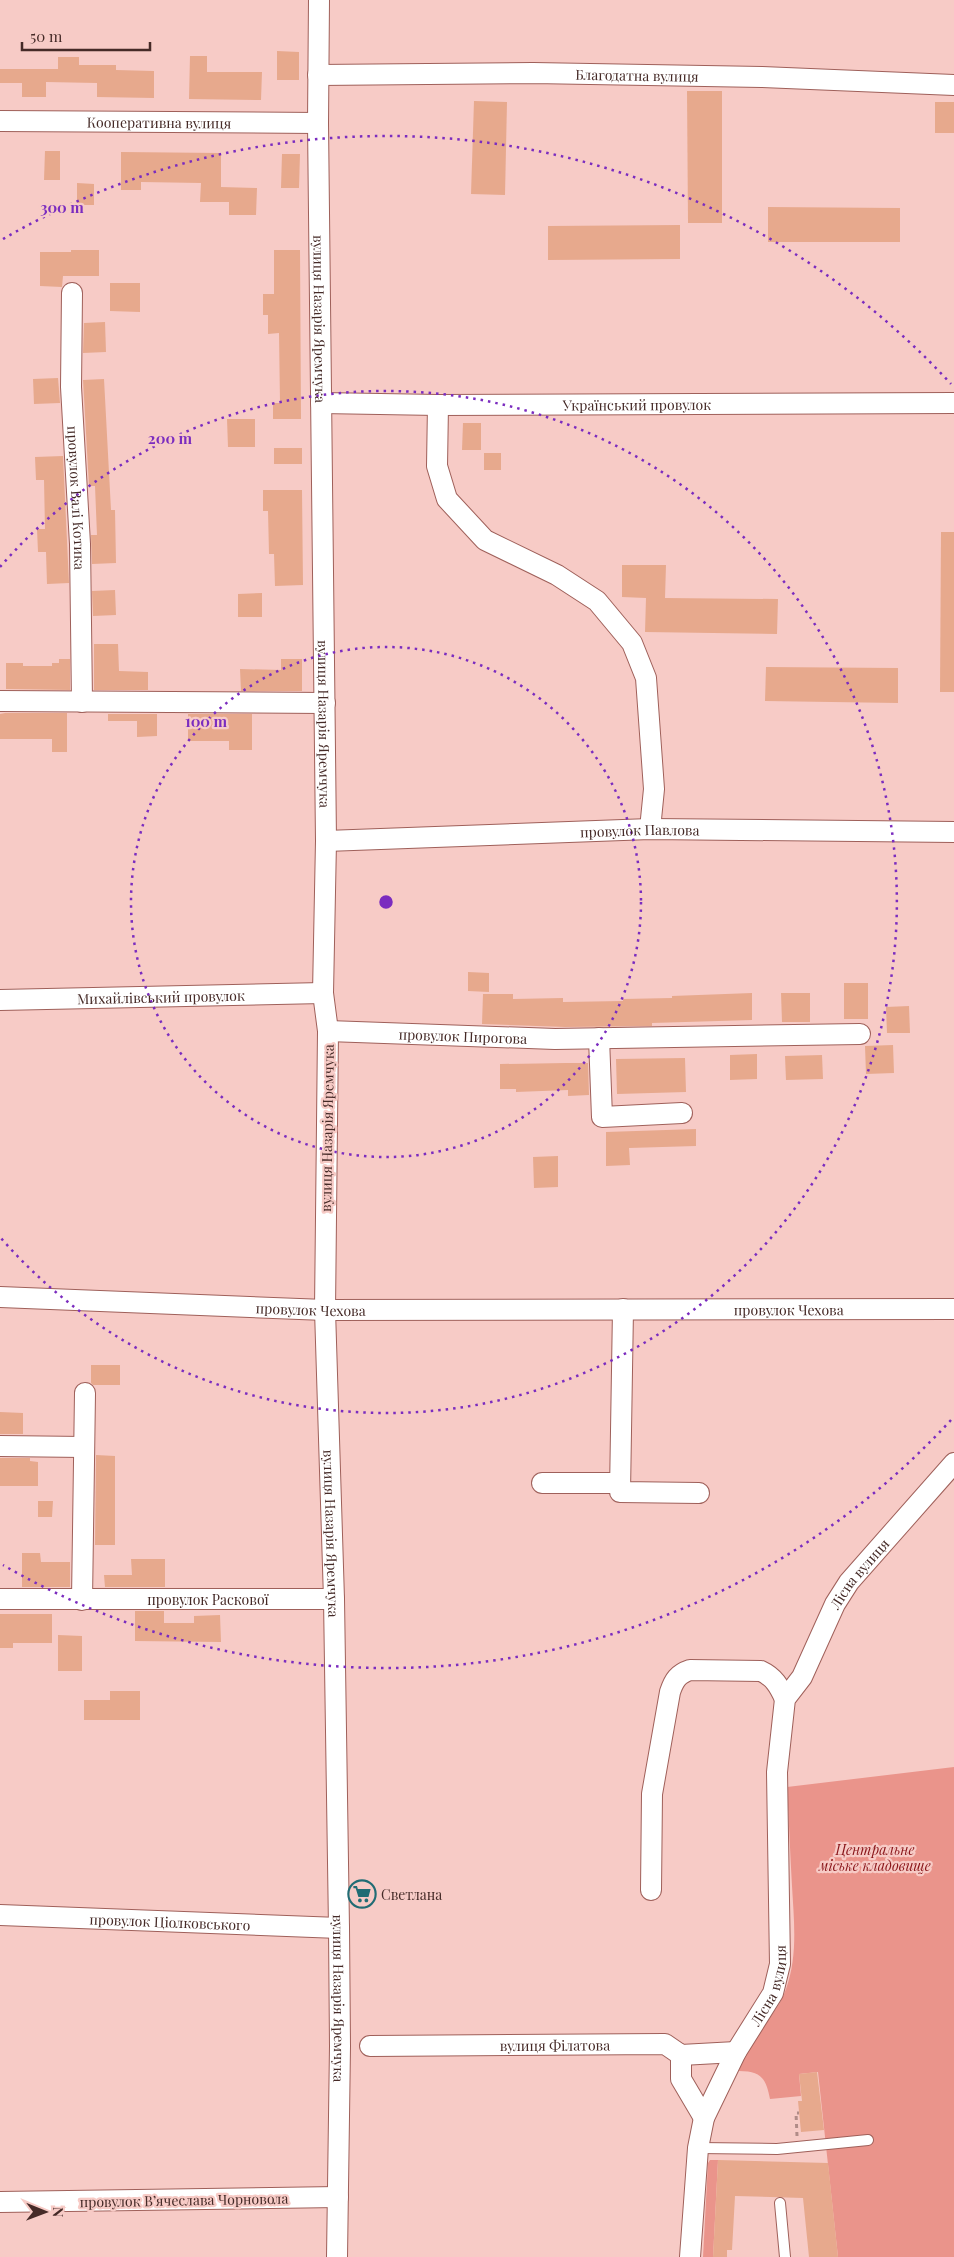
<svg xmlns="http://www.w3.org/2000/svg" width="954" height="2257" viewBox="0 0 954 2257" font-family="'Playfair Display',serif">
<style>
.green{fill:#ea948b}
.building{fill:#e7a98d}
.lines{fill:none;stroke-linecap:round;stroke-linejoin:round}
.service-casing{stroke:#9f605a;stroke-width:12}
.minor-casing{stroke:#9f605a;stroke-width:22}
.path{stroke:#b18c88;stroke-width:3;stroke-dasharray:4 4;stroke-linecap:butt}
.service{stroke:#fff;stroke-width:10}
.minor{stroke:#fff;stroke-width:20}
.ring{fill:none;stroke:#7b2cbf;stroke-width:2.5;stroke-dasharray:2.5 5}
.labels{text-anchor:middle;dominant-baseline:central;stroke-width:4.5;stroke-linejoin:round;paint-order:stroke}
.street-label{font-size:14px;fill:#452a27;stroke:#f7cbc6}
.park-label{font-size:14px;font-style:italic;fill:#891519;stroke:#f7cbc6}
.poi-label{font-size:14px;fill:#452a27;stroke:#f7cbc6;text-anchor:start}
.centre{fill:#7b2cbf;stroke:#f7cbc6;stroke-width:2.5}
.ring-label{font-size:15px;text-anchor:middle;font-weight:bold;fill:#7b2cbf;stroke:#f7cbc6;stroke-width:4.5;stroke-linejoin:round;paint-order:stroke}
</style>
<rect width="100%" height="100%" fill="#f7cbc6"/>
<g class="green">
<path d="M 954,1767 L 954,2257 L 838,2257 L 818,2072 L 799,2074 L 801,2096 L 770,2099 C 766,2078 761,2071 739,2071 C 745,2039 776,2019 786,1989 C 798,1956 794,1921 792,1886 C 790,1853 789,1820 787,1787 Z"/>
<polygon points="710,2160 718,2160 713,2257 703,2257 708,2163"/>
</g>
<g class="building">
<polygon points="277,51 299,52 299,80 277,80"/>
<polygon points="190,56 207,56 207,72 262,72 261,100 189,99"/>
<polygon points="58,57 79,57 79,65 116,65 116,70 154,71 154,98 97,97 97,83 46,82 46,97 22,97 22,83 0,83 0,69 58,69"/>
<polygon points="687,91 722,91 722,223 688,223"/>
<polygon points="474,101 507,102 505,195 471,194"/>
<rect x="935" y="102" width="19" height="31"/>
<polygon points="45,151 60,151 60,180 44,180"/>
<polygon points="121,152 221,153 221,187 257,188 256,215 229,215 229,202 200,202 201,183 141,182 141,190 121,190"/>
<polygon points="282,154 300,154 299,188 281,188"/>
<polygon points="77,183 94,184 94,205 77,205"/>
<polygon points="768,207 900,208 900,242 768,242"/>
<polygon points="680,225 680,259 548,260 548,226"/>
<polygon points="71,250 99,250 99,276 63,276 62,287 40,286 40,252 71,252"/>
<polygon points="274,250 300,250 301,419 273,419 273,403 280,403 279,333 268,334 268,315 263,315 263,294 274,294"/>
<polygon points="110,283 140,283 140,312 110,311"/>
<polygon points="105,322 106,352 83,353 84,323"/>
<polygon points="58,378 60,403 34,404 33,379"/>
<polygon points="104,379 111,510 115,510 116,563 92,564 91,535 97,535 95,486 89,486 83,380"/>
<polygon points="227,419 255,419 255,447 228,447"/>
<polygon points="463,423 481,423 481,450 462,450"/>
<rect x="274" y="448" width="28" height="16"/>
<rect x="484" y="453" width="17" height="17"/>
<polygon points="63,456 69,583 47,584 46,552 38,552 37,529 45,529 44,480 36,480 35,457"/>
<polygon points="263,490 302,490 303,585 275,586 274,554 269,554 268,511 263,511"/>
<polygon points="941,532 954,532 954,692 940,692"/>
<polygon points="622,565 666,565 665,598 778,599 777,634 645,632 646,598 622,597"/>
<polygon points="115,590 116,615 93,616 92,591"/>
<polygon points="262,593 262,617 238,617 238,594"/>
<polygon points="94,644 118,644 119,671 148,672 148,690 94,690"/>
<polygon points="59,659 70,659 70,690 6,689 6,663 23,663 23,666 52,666 52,663 59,663"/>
<polygon points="281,659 302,659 302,691 241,691 240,669 281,670"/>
<polygon points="766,667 898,668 898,703 765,701"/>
<polygon points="5,713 67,713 67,752 52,752 52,739 0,739 0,714"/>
<polygon points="108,714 157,714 157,736 137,737 137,721 108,721"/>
<polygon points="188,714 252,714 252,750 229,750 229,741 188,741"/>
<polygon points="468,972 489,973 489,992 468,991"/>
<rect x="844" y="983" width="24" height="36"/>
<polygon points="752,993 752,1020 652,1023 652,1026 565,1027 482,1024 483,994 513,994 513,999 563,998 563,1002 623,1001 623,999 672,998 672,996"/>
<polygon points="781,993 810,993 810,1022 782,1022"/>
<polygon points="909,1006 910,1033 887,1033 886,1007"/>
<polygon points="893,1045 894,1073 866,1074 865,1046"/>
<polygon points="757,1054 757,1079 730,1080 730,1055"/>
<polygon points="822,1055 823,1079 786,1080 785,1056"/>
<polygon points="685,1058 686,1092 617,1094 616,1059"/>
<polygon points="566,1063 588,1063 589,1095 568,1096 568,1090 516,1092 516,1089 500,1089 500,1064"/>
<polygon points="696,1129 696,1146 629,1148 630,1165 606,1166 606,1132"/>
<polygon points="558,1156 558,1187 534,1188 533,1157"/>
<polygon points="91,1365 120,1365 120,1385 93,1385 91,1383"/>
<polygon points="0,1412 23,1413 23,1434 0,1434"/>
<polygon points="96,1455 115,1456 115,1545 95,1545"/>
<polygon points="0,1458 30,1458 30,1461 38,1462 38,1486 0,1486"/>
<polygon points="38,1501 53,1501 52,1517 38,1517"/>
<polygon points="22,1553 40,1553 41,1562 70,1562 70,1587 22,1587"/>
<polygon points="131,1559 165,1559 165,1587 105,1587 104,1575 132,1575"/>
<polygon points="135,1611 164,1611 164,1623 194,1623 194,1616 220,1615 221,1642 135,1641"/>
<polygon points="0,1614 52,1614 52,1643 13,1643 13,1648 0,1648"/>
<polygon points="58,1635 82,1636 82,1671 58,1671"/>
<polygon points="110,1691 140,1691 140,1720 84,1720 84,1700 110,1700"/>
<polygon points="817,2072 824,2130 801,2132 798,2101 802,2101 799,2074"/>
<polygon points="718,2160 828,2163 838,2257 809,2257 803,2198 735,2196 732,2250 727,2250 727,2257 713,2257"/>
</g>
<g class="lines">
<g class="service-casing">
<g id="service">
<polyline points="698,2148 777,2149 868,2140"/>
<polyline points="780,2203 785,2257"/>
</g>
</g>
<g class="minor-casing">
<g id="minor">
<path id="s1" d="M 319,0 L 318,123 L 326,841 L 323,993 L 328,1031 L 325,1310 L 334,1599 L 339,1928 L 340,2046 L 337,2257"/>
<path id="s2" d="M 318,75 L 533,73 L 762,77 L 954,85"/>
<path id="s3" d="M 0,121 L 318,123"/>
<path id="s4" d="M 72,293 L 71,387 L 80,544 L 82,702"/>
<path id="s5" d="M 321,403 L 438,405 L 954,403"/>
<polyline points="438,405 437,466 447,499 485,540 557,575 597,601 632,643 646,678 654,789 650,829"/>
<polyline points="0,701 325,703"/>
<path id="s6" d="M 326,841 L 650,829 L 954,832"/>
<path id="s7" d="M 0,1000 L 323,993"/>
<path id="s8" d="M 328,1031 L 555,1039 L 860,1034"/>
<polyline points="599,1038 602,1117 682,1113"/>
<path id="s9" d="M 0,1297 L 325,1310 L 954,1309"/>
<polyline points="623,1309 620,1492 699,1493"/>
<polyline points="0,1446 84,1447"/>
<polyline points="542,1483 620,1483"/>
<path id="s10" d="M 0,1599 L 334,1599"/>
<polyline points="82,1600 85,1393"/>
<path d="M 651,1890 L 652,1794 L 670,1692 C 674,1680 678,1674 690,1670 L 761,1671 C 774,1677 779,1686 785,1699"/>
<path id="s11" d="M 0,1915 L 339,1928"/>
<path id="s12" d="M 370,2046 L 665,2044 L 681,2055 L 736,2052"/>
<polyline points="681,2055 681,2079 704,2118"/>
<polyline points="0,2202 338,2197"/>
<path id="s13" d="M 690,2257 L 698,2148 L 704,2118 L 736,2052 L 773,1993 L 780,1964 L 777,1772 L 785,1699 L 802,1677 L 835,1604 L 849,1582 L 954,1463"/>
</g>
</g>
<polyline class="path" points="797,2136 796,2113 799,2113"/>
<use href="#service" class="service"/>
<use href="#minor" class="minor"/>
</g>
<g class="ring">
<circle cx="386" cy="902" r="255"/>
<path d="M0 567A511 511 0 1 1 0 1237"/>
<path d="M951 1420A766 766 0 0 1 3 1565M3 239A766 766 0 0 1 951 384"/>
</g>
<defs>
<g id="supermarket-ring" transform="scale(1.4375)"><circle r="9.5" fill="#f7cbc6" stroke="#216c74" stroke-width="1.5"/><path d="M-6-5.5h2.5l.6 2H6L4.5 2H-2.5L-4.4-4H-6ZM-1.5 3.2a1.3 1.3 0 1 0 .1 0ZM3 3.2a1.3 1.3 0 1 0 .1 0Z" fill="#216c74"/></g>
</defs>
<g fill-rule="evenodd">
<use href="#supermarket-ring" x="362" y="1894"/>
</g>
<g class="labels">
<g class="street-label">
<text stroke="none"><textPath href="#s2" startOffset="319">Благодатна вулиця</textPath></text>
<text stroke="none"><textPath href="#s3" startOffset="159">Кооперативна вулиця</textPath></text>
<text stroke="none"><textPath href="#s1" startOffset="319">вулиця Назарія Яремчука</textPath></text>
<text stroke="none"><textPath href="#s5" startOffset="316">Український провулок</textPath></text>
<text stroke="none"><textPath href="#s4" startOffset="205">провулок Валі Котика</textPath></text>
<text stroke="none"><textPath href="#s1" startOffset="724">вулиця Назарія Яремчука</textPath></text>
<text stroke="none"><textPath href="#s6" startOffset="314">провулок Павлова</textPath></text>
<text stroke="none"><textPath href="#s7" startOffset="161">Михайлівський провулок</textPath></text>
<text stroke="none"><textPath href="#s8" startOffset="135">провулок Пирогова</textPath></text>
<text transform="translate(327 1128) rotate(-89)">вулиця Назарія Яремчука</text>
<text stroke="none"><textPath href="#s9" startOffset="311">провулок Чехова</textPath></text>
<text stroke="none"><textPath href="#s9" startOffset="789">провулок Чехова</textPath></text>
<text stroke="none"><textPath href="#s1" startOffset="1534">вулиця Назарія Яремчука</textPath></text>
<text stroke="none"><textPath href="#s13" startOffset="725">Лісна вулиця</textPath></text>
<text stroke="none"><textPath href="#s10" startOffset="208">провулок Раскової</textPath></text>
<text stroke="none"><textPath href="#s11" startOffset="170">провулок Ціолковського</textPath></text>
<text stroke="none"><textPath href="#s13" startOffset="289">Лісна вулиця</textPath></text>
<text stroke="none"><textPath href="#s1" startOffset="1999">вулиця Назарія Яремчука</textPath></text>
<text stroke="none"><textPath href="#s12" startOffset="185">вулиця Філатова</textPath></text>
<text transform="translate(184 2200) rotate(-1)">провулок Вʼячеслава Чорновола</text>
</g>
<g class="park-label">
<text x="875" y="1849">Центральне<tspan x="875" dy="16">міське кладовище</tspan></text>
</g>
<g class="poi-label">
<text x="381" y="1894">Светлана</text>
</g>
</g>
<circle cx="386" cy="902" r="8" class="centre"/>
<g class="ring-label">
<text x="62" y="213">300 m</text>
<text x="170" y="444">200 m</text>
<text x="206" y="727">100 m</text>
</g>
<g transform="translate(45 2212) rotate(91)" stroke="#f7cbc6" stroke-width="4" paint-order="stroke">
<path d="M0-4L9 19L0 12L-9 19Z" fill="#452a27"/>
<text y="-8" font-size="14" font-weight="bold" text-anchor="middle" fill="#452a27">N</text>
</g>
<path d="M22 42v8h128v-8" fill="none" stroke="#452a27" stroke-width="2.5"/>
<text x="30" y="42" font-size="15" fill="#452a27" stroke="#f7cbc6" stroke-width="4" paint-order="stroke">50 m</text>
</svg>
